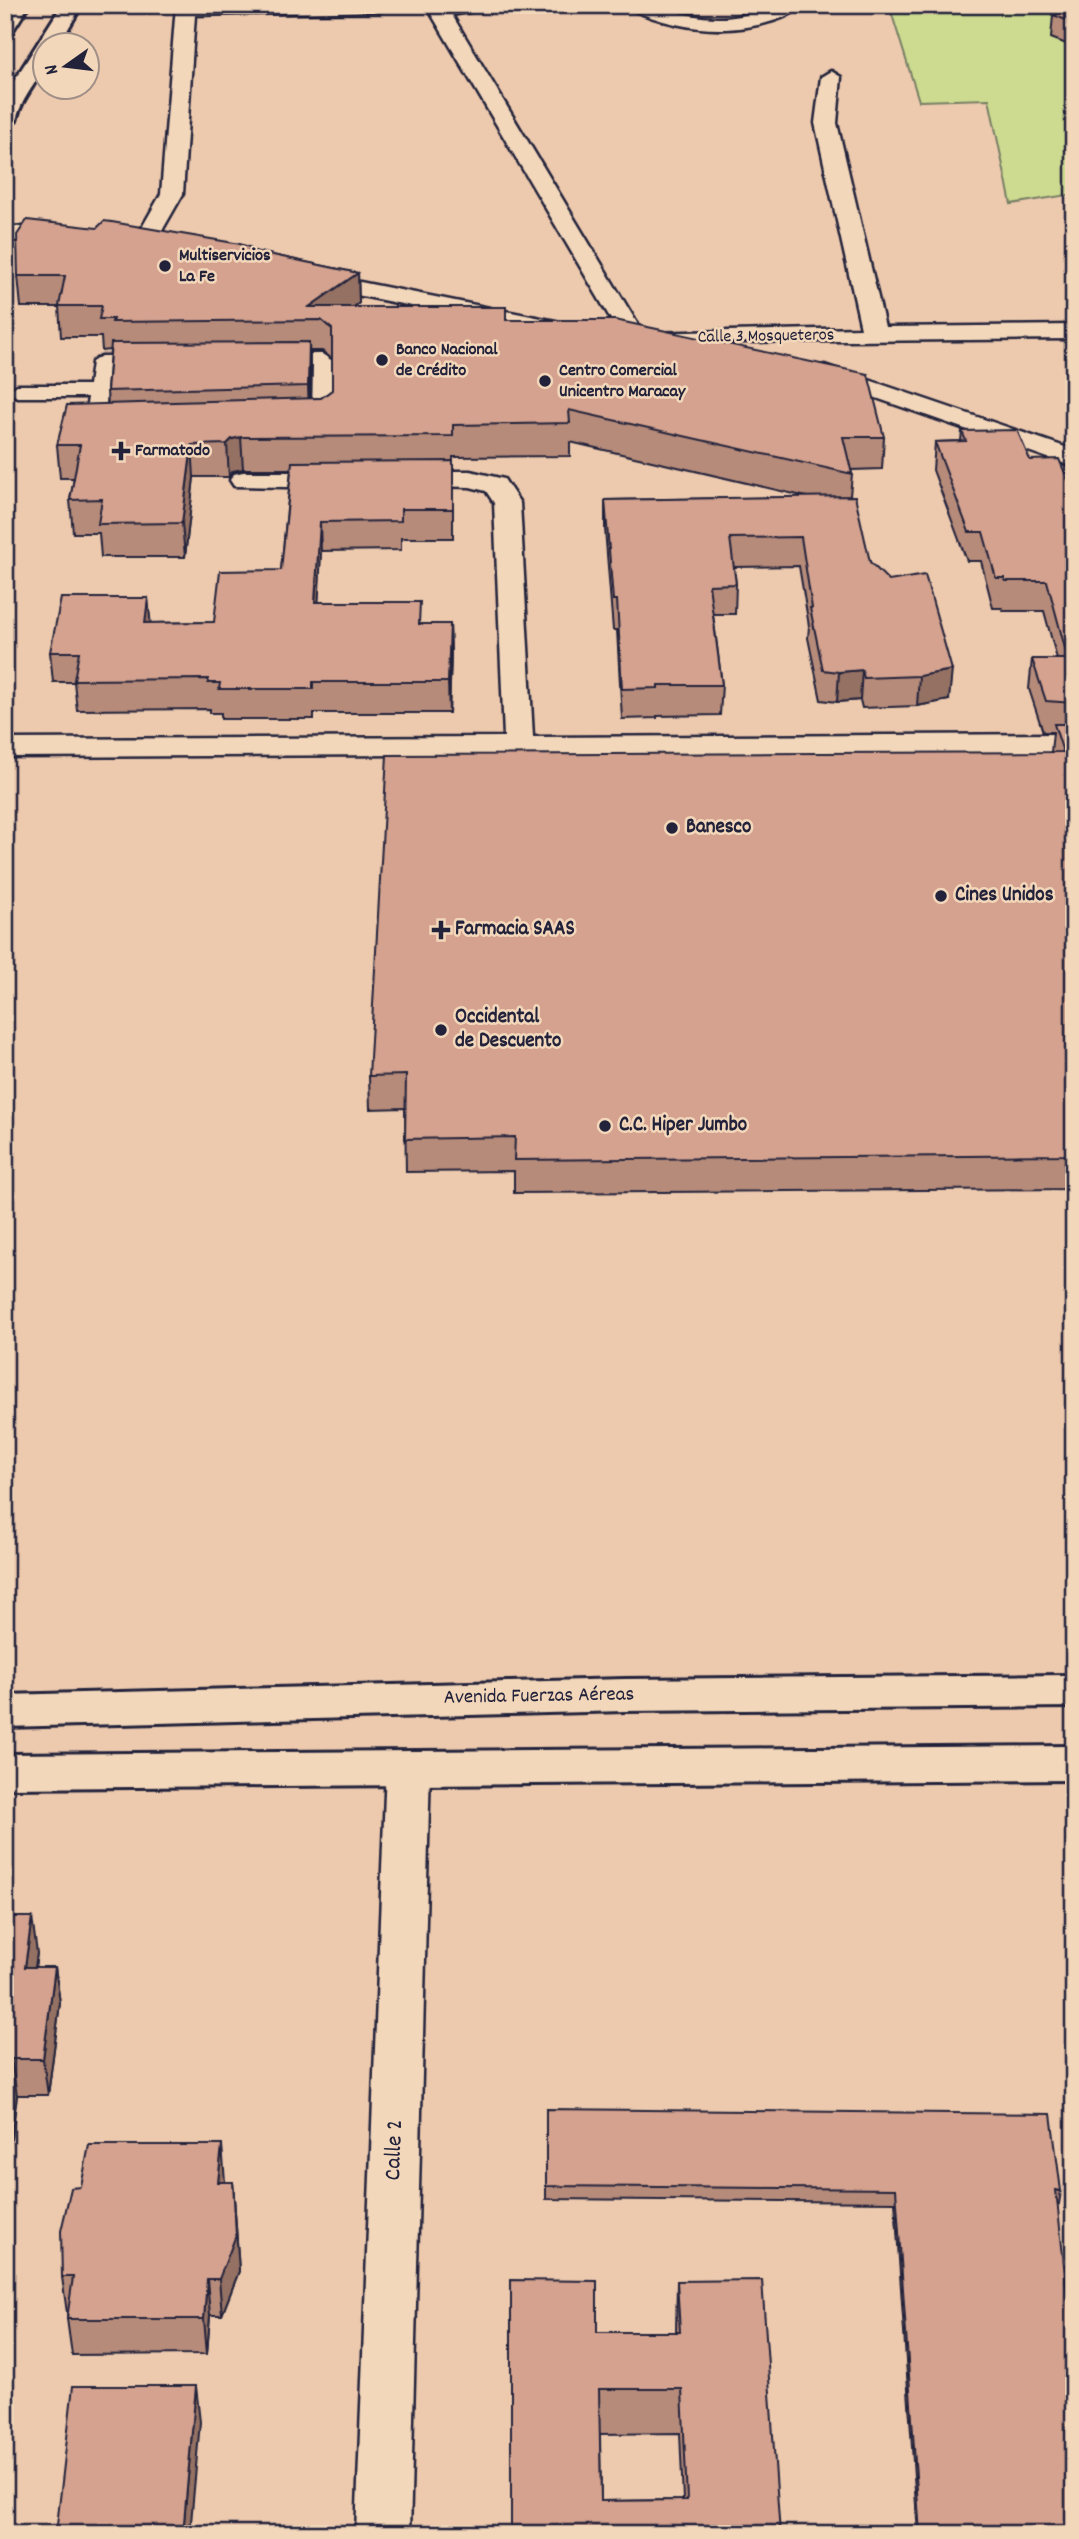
<svg xmlns="http://www.w3.org/2000/svg" width="1079" height="2539" viewBox="0 0 1079 2539" font-family="Dekko,sans-serif">
<style>
.green{fill:#ccdb8f;stroke:#777e65;stroke-width:2}
.lines{fill:none;stroke-linecap:round;stroke-linejoin:round}
.pedestrian-casing{stroke:#22223b;stroke-width:5}
.minor-casing{stroke:#22223b;stroke-width:5}
.tertiary-casing{stroke:#22223b;stroke-width:6}
.pedestrian{fill:#f3d7ba;fill-rule:evenodd}
.minor{fill:#f3d7ba;fill-rule:evenodd}
.tertiary{fill:#f3d7ba;fill-rule:evenodd}
.wall{fill:#b68b7a;stroke:#22223b;stroke-width:2;fill-rule:evenodd}
.shaded-wall{fill:#947163;stroke:#22223b;stroke-width:2}
.building{fill:#d4a28e;stroke:#22223b;stroke-width:2;fill-rule:evenodd}
.poi-dot{fill:#22223b;stroke:#f3d7ba;stroke-width:2.5}
.labels{text-anchor:middle;dominant-baseline:central;stroke-width:5;stroke-linejoin:round;paint-order:stroke}
.far-poi-label{font-size:18px;font-weight:bold;fill:#22223b;stroke:#f3d7ba;text-anchor:start}
.far-street-label{font-size:18px;fill:#22223b;stroke:#f3d7ba}
.poi-label{font-size:21px;font-weight:bold;fill:#22223b;stroke:#f3d7ba;text-anchor:start}
.street-label{font-size:21px;fill:#22223b;stroke:#f3d7ba}
.near-street-label{font-size:24px;fill:#22223b;stroke:#f3d7ba}
</style>
<rect width="100%" height="100%" fill="#edcaae"/>
<filter id="ink" filterUnits="userSpaceOnUse"><feTurbulence type="fractalNoise" baseFrequency=".0143" numOctaves="2"/><feDisplacementMap in="SourceGraphic" scale="14" xChannelSelector="R" yChannelSelector="G"/><feConvolveMatrix kernelMatrix="1 2 1 2 8 2 1 2 1" color-interpolation-filters="sRGB"/></filter>
<g filter="url(#ink)">
<polygon class="green" points="889,5 1074,5 1074,194 1011,204 989,99 919,101"/>
<g class="lines">
<g class="pedestrian-casing">
<path id="pedestrian" d="M 322,354 L 331,360 L 331,422 L 321,428 L 94,433 L 84,427 L 88,397 L 17,397 L 8,391 L 17,385 L 89,385 L 92,362 L 101,356 ZM 313,366 L 312,416 L 104,421 L 110,367 Z"/>
</g>
<g class="minor-casing">
<g id="minor">
<polygon points="176,5 391,5 381,11 195,15 183,194 151,250 143,252 132,245 161,194"/>
<polygon points="426,5 489,5 486,9 452,15 643,333 861,328 815,123 821,77 831,71 841,77 837,123 885,327 1074,325 1074,339 625,343"/>
<path d="M 627,5 C 658,5 684,17 715,18 C 745,19 771,5 802,5 C 795,13 783,18 773,21 C 725,36 676,29 630,9 Z"/>
<polygon points="5,226 67,230 78,237 67,244 5,240"/>
<polygon points="310,272 566,323 574,325 578,330 574,335 566,337 302,284 298,279 302,274"/>
<polygon points="825,365 1074,450 1074,467 816,377 813,372 816,367"/>
<polygon points="402,471 470,471 504,479 520,503 533,737 1074,734 1074,752 5,757 5,739 504,737 494,503 486,491 470,487 393,485 389,479 393,473"/>
<polygon points="243,472 340,472 349,474 353,480 349,486 340,488 234,486 230,480 234,474"/>
<polygon points="408,1751 423,1756 430,1767 410,2534 356,2534 386,1767 393,1756"/>
</g>
</g>
<g class="tertiary-casing">
<g id="tertiary">
<polygon points="9,5 29,5 12,32 5,34 5,11"/>
<path d="M 62,5 L 82,5 L 58,46 L 46,46 C 46,80 23,90 16,121 L 5,128 L 5,95 Z"/>
<polygon points="1074,1675 1074,1707 625,1711 5,1727 5,1695 625,1679"/>
<polygon points="1074,1746 1074,1780 5,1788 5,1754"/>
</g>
</g>
<use href="#pedestrian" class="pedestrian"/>
<use href="#minor" class="minor"/>
<use href="#tertiary" class="tertiary"/>
</g>
<g class="wall">
<polygon points="1074,10 1074,47 1051,38 1053,15"/>
<path d="M 252,248 L 253,251 L 358,273 L 359,303 L 354,307 L 506,320 L 884,437 L 882,469 L 851,470 L 852,474 L 850,496 L 870,562 L 949,700 L 917,706 L 862,708 L 860,700 L 837,702 L 821,700 L 808,638 L 809,626 L 799,566 L 734,567 L 736,584 L 735,614 L 713,614 L 722,685 L 720,715 L 657,716 L 657,718 L 622,719 L 617,630 L 613,630 L 605,529 L 605,500 L 807,497 L 570,442 L 570,456 L 453,457 L 453,538 L 401,538 L 401,550 L 321,551 L 318,602 L 421,624 L 450,624 L 451,654 L 449,713 L 314,713 L 314,719 L 221,719 L 221,713 L 210,713 L 210,709 L 77,710 L 74,682 L 53,682 L 50,652 L 148,598 L 150,623 L 214,622 L 281,570 L 291,469 L 243,469 L 233,471 L 229,477 L 194,477 L 185,557 L 101,557 L 99,533 L 73,533 L 70,500 L 74,478 L 60,478 L 57,445 L 108,404 L 107,391 L 110,350 L 102,351 L 101,337 L 61,337 L 59,307 L 21,307 L 18,276 ZM 310,351 L 322,351 L 332,359 L 332,390 L 321,398 L 310,398 Z"/>
<polygon points="962,431 1030,460 1074,494 1074,1189 514,1193 514,1171 406,1172 405,1108 370,1109 369,1076 1051,752 1053,732 1043,732 1029,689 1032,659 1057,659 1044,611 1003,611 1002,608 993,608 981,561 967,561 933,470 935,442 961,441"/>
<polygon points="5,1917 37,1953 35,1967 55,1967 60,2003 48,2095 17,2095 10,2147 5,2147"/>
<polygon points="546,2109 1061,2191 1059,2204 1057,2203 1074,2534 918,2534 895,2202 546,2199"/>
<polygon points="225,2182 233,2182 239,2271 222,2315 210,2315 207,2354 72,2355 67,2319 67,2313 62,2277"/>
<path d="M 677,2281 L 780,2534 L 511,2534 L 597,2332 L 676,2332 ZM 680,2433 L 683,2500 L 601,2501 L 600,2434 Z"/>
</g>
<g class="shaded-wall">
<polygon points="358,273 359,303 328,326 309,307"/>
<polygon points="309,342 310,369 309,413 308,386"/>
<polygon points="241,437 243,469 233,471 229,477 227,444 232,439"/>
<polygon points="192,445 194,477 185,557 182,523"/>
<polygon points="320,522 321,551 317,632 315,602"/>
<polygon points="148,598 151,627 145,623"/>
<polygon points="450,624 451,654 449,713 448,682"/>
<polygon points="862,670 860,700 837,702 839,672"/>
<polygon points="952,670 949,700 917,706 919,676"/>
<polygon points="32,1917 37,1953 30,2003 25,1967"/>
<polygon points="55,1967 60,2003 48,2095 43,2059"/>
<polygon points="11,2059 17,2095 10,2147 5,2115 5,2107"/>
<polygon points="222,2145 225,2181 221,2218 218,2182"/>
<polygon points="233,2182 239,2271 222,2315 219,2279"/>
<polygon points="207,2279 210,2315 207,2354 204,2319"/>
<polygon points="196,2386 200,2422 190,2534 183,2534"/>
</g>
<g class="building">
<polygon points="1074,10 1074,23 1053,15"/>
<polygon points="27,220 97,228 104,221 112,222 240,244 252,248 249,250 358,273 309,307 506,307 506,320 615,320 868,374 884,437 843,437 852,474 569,410 570,423 453,425 453,436 241,437 232,439 227,444 192,445 182,523 98,524 102,499 70,500 80,445 57,445 67,405 321,398 332,390 332,329 321,320 112,322 113,319 99,319 102,306 59,306 65,276 18,276 17,235"/>
<polygon points="309,342 308,386 107,391 111,343"/>
<polygon points="1017,430 1030,460 1059,459 1074,494 1074,703 1046,701 1032,659 1068,659 1047,581 1005,581 1005,578 996,578 983,532 969,532 935,442 966,441 962,431"/>
<polygon points="453,461 453,509 401,509 401,521 320,522 315,602 420,602 419,624 450,624 448,682 313,682 313,689 219,689 220,683 208,683 208,679 74,680 79,652 50,652 61,598 148,598 145,623 214,622 220,571 281,570 292,462"/>
<polygon points="855,496 870,562 889,581 925,575 952,670 919,676 864,678 862,670 839,672 823,670 810,608 812,608 801,537 730,538 736,584 709,585 722,685 658,685 658,688 622,689 617,600 613,600 605,500"/>
<polygon points="1054,724 1074,724 1074,1155 514,1160 515,1137 405,1139 406,1075 369,1076 387,755 1063,752"/>
<polygon points="5,1917 32,1917 25,1967 55,1967 43,2059 11,2059 5,2107"/>
<polygon points="546,2109 1051,2114 1061,2191 1056,2190 1074,2359 1074,2534 920,2534 896,2189 546,2186"/>
<polygon points="89,2145 222,2145 218,2182 233,2182 236,2235 219,2279 207,2279 204,2319 67,2319 73,2277 62,2277 61,2231 71,2188 81,2187"/>
<path d="M 511,2280 L 597,2281 L 597,2332 L 680,2332 L 677,2281 L 762,2280 L 780,2534 L 511,2534 ZM 599,2389 L 682,2389 L 687,2500 L 601,2501 Z"/>
<polygon points="73,2386 196,2386 183,2534 56,2534"/>
</g>
</g>
<g class="poi-dot">
<circle cx="165" cy="266" r="7"/>
<circle cx="382" cy="360" r="7"/>
<circle cx="545" cy="381" r="7"/>
<path d="M117.5 440.5h7v7h7v7h-7v7h-7v-7h-7v-7h7z"/>
<circle cx="672" cy="828" r="7"/>
<circle cx="941" cy="896" r="7"/>
<path d="M437.5 919.5h7v7h7v7h-7v7h-7v-7h-7v-7h7z"/>
<circle cx="441" cy="1030" r="7"/>
<circle cx="605" cy="1126" r="7"/>
</g>
<g class="labels">
<g class="far-poi-label">
<text x="179" y="256">Multiservicios<tspan x="179" dy="21">La Fe</tspan></text>
<text x="396" y="350">Banco Nacional<tspan x="396" dy="21">de Crédito</tspan></text>
<text x="559" y="371">Centro Comercial<tspan x="559" dy="21">Unicentro Maracay</tspan></text>
<text x="135" y="451">Farmatodo</text>
</g>
<g class="far-street-label">
<text transform="translate(766 337) rotate(-1)">Calle 3 Mosqueteros</text>
</g>
<g class="poi-label">
<text x="686" y="828">Banesco</text>
<text x="955" y="896">Cines Unidos</text>
<text x="455" y="930">Farmacia SAAS</text>
<text x="455" y="1018">Occidental<tspan x="455" dy="24">de Descuento</tspan></text>
<text x="619" y="1126">C.C. Hiper Jumbo</text>
</g>
<g class="street-label">
<text transform="translate(539 1697) rotate(-1)">Avenida Fuerzas Aéreas</text>
</g>
<g class="near-street-label">
<text transform="translate(395 2150) rotate(-88)">Calle 2</text>
</g>
</g>
<rect width="1079" height="2539" fill="none" stroke="#f3d7ba" stroke-width="28"/>
<rect x="14" y="14" width="1051" height="2511" fill="none" stroke="#22223b" stroke-width="2.5" filter="url(#ink)"/>
<g transform="translate(66 66) rotate(256)"><circle r="33" fill="#f3d7ba" stroke="#9f8f87" stroke-width="2"/>
<path d="M0-5L12 26L0 18L-12 26Z" fill="#22223b"/>
<text y="-10" font-size="19" font-weight="bold" text-anchor="middle" fill="#22223b">N</text>
</g>
</svg>
